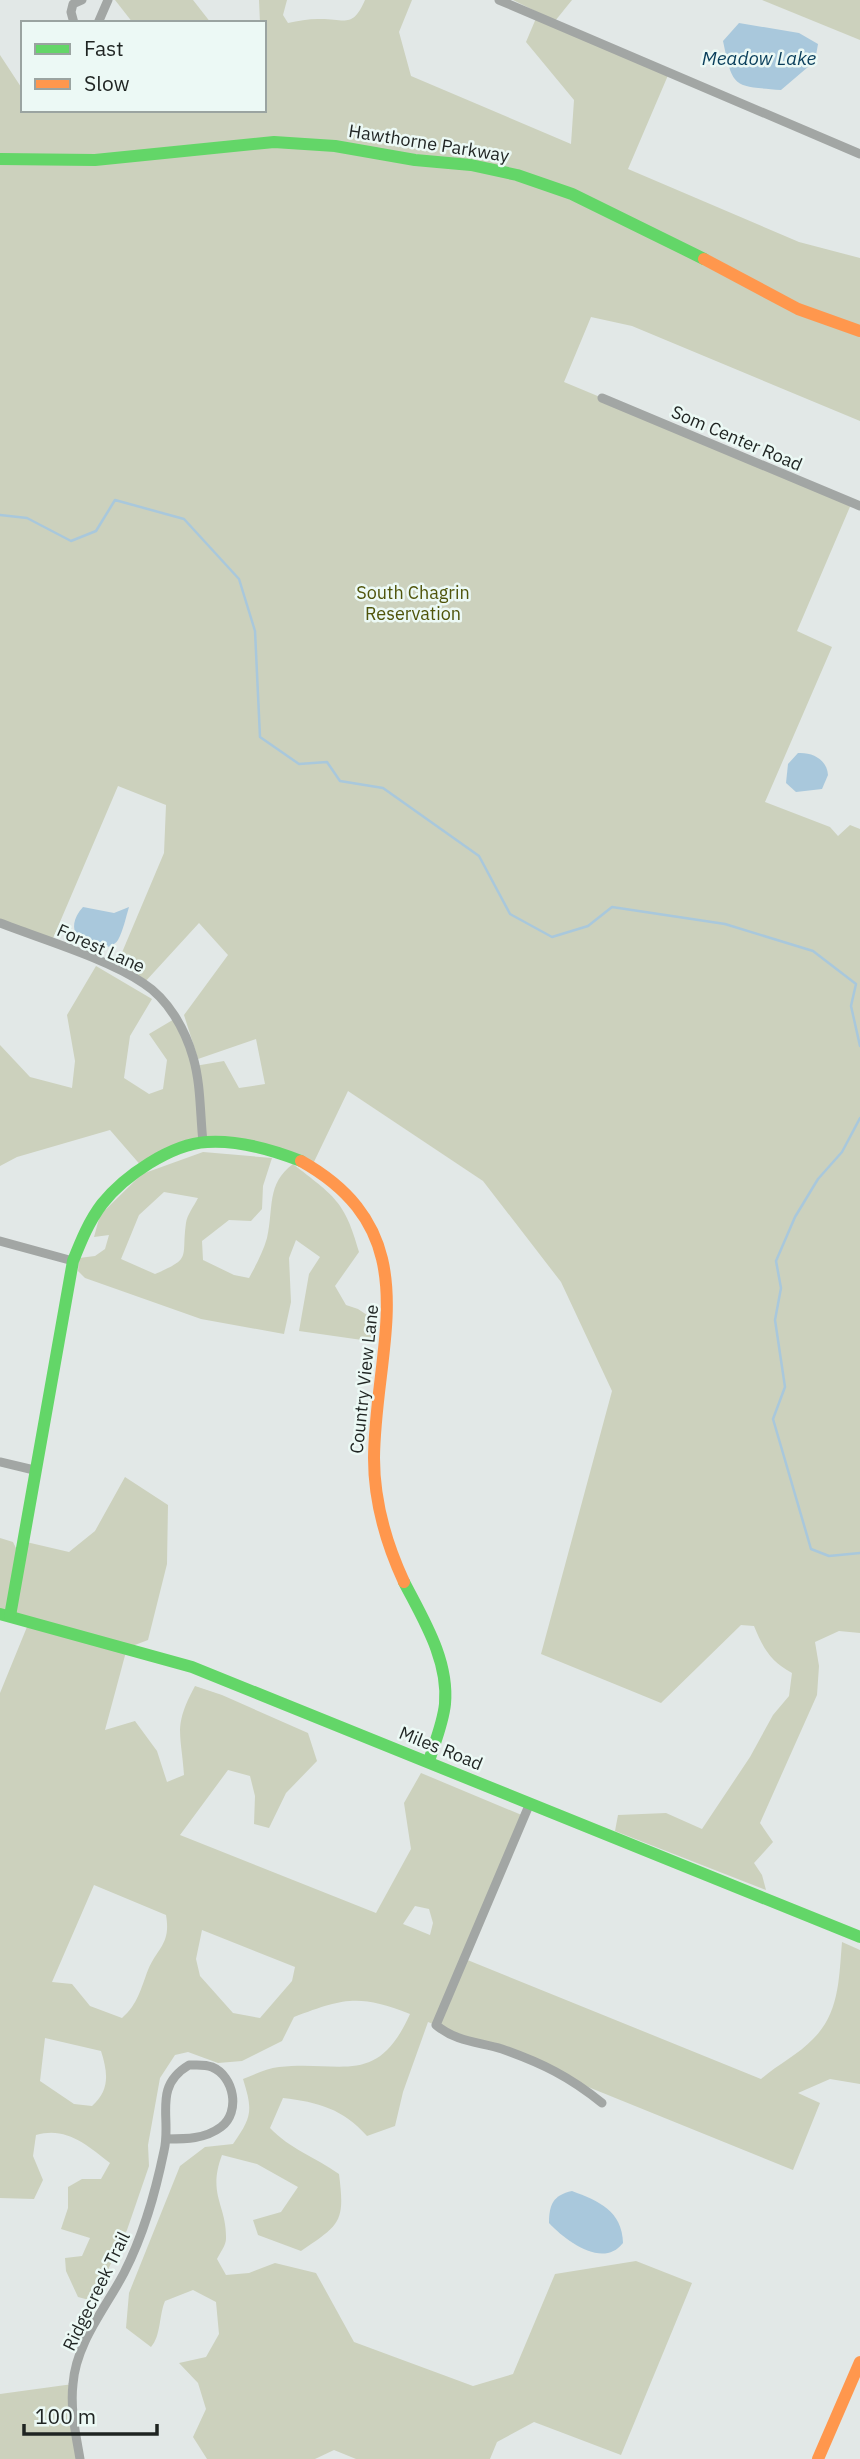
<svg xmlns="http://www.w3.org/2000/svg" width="860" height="2459" viewBox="0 0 860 2459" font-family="'IBM Plex Sans',sans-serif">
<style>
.green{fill:#ccd1bd;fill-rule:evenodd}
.water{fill:#a9c8dc}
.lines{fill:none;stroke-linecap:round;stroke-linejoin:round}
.stream{stroke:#a9c8dc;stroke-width:2.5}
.street{stroke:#a2a6a4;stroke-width:9}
.fast{stroke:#63d668;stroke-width:12}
.slow{stroke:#ff974d;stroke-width:12}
.labels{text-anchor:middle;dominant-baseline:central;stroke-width:5;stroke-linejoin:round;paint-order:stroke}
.street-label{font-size:18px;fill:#1f2422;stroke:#ecf9f5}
.park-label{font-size:18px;fill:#4f540a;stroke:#ecf9f5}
.water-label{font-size:19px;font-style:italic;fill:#093e5b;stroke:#ecf9f5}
</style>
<rect width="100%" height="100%" fill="#e2e8e7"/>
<g class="green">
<polygon points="115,0 193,0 211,23 133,23"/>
<path d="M 259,0 L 287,0 L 283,15 L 288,23 C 298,21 308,19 318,19 C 344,18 352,30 365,0 L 412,0 L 399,32 L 411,76 L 571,144 L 574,100 L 526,42 L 537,16 L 669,73 L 628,169 L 799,242 L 860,258 L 860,421 L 632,326 L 591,317 L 564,382 L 852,502 L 797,631 L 832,647 L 765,802 L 830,827 L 838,836 L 850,825 L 860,829 L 860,1633 L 839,1631 L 815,1642 L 819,1666 L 817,1695 L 760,1823 L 773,1842 L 754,1863 L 762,1875 L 766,1890 L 615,1831 L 618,1815 L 666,1813 L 702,1829 L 750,1757 L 773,1715 L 789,1696 L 792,1673 C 770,1661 763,1648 754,1626 L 741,1625 L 661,1703 L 541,1654 L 612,1391 L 561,1282 L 483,1181 L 348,1091 L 312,1166 L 295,1156 L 203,1142 L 143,1168 L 110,1130 L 17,1157 L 0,1166 L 0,1045 L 30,1077 L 72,1088 L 75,1061 L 67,1015 L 96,966 L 152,999 L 130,1036 L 124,1078 L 149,1094 L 163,1089 L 167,1060 L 149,1034 L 176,1018 L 195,1066 L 224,1061 L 239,1088 L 265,1084 L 256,1039 L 198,1059 L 184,1015 L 228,955 L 199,923 L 144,983 L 115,969 L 164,853 L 166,805 L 118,786 L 51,943 L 0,924 L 0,55 L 23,90 L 23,110 L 264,110 L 264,23 L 260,23 Z"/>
<polygon points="513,0 572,0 555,21"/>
<polygon points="762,0 860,0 860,40"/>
<path d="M 203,1152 L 272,1158 L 263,1186 L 262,1209 L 251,1221 L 229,1220 L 202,1241 L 203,1260 L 234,1275 L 249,1278 C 256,1265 263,1252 267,1238 C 274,1208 266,1184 293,1164 C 334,1196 345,1201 359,1252 L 335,1286 L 346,1305 L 358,1309 L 379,1323 L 376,1342 L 299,1331 L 309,1274 L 320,1257 L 296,1240 L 289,1258 L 291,1302 L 284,1334 L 201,1319 L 85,1278 L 78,1271 L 79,1258 L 95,1256 L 105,1249 L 109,1235 L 94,1237 L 100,1215 L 142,1174 ZM 164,1192 L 198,1198 C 194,1206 187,1215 186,1223 C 181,1258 193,1258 155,1274 L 121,1259 L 139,1215 Z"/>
<path d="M 125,1477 L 168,1505 L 167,1564 L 148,1640 L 127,1648 L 105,1730 L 135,1721 L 157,1751 L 167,1782 L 184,1775 C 181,1732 173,1727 195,1686 L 222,1695 L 308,1733 L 317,1761 L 286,1793 L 269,1828 L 254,1824 L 255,1796 L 250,1776 L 228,1770 L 180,1835 L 376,1913 L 411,1849 L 404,1803 L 421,1773 L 524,1816 L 465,1959 L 761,2079 C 777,2065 799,2054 813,2039 C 840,2013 839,1976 842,1942 L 860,1950 L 860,2084 L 830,2079 L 798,2093 L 820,2103 L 793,2170 L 428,2022 L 403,2092 L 395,2126 L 367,2136 C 343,2109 318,2102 283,2098 L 270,2128 C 290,2149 315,2157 339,2174 C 345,2222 341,2224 301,2251 L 258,2235 L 253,2220 L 281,2212 L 298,2187 L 257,2164 L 222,2155 C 207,2195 227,2205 226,2239 C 226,2245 220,2253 217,2259 L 226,2275 L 249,2273 L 275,2263 L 316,2273 L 354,2342 L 473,2386 L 513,2374 L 555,2274 L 636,2261 L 692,2283 L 621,2455 L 534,2422 L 497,2442 L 490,2459 L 356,2459 L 334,2450 L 315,2459 L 207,2459 L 193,2437 L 206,2409 L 198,2383 L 179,2363 L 206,2357 L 219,2334 L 216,2302 L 193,2290 L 165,2301 C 159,2315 161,2336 151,2347 L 126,2328 L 129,2293 L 180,2166 L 205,2147 L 233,2144 C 252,2117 253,2111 243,2079 C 254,2075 267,2068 279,2067 C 342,2060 377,2088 410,2014 C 359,1994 344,1998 294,2017 L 282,2041 L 242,2061 L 218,2063 L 188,2052 L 175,2055 L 160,2078 L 148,2145 L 149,2166 L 127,2230 L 93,2301 L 78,2297 L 66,2271 L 65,2258 L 82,2256 L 90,2238 L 61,2229 L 68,2208 L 68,2187 L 82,2179 L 101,2179 L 110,2163 C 87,2145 66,2126 36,2135 L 33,2156 L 43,2180 L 34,2199 L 0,2198 L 0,1693 L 29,1622 L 0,1614 L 0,1538 L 13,1542 L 19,1554 L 22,1541 L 69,1552 L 95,1531 ZM 94,1885 L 166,1915 C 171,1944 158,1947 148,1970 C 141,1988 138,2004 122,2018 L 90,2006 L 72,1984 L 52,1982 ZM 415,1906 L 429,1909 L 433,1923 L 430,1935 L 403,1924 ZM 202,1930 L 295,1967 L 292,1981 L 260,2018 L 233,2013 L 200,1976 L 196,1959 ZM 45,2038 L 101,2051 C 108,2073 110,2090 92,2106 L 74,2104 L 40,2081 Z"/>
<polygon points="73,2384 80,2459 0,2459 0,2394"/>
</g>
<g class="water">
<path d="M 739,23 L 799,33 L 818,44 L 815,61 L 781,90 C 733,86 733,89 723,41 Z"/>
<path d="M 798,753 C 813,752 827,760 828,775 L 822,789 L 796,792 L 786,783 L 788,764 Z"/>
<path d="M 83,907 L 114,913 L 129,907 C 126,917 123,931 118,940 C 104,960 54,939 83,907 Z"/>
<path d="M 572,2191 C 599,2201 622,2211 623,2243 C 603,2269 566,2241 549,2223 C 549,2205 553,2195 572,2191 Z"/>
</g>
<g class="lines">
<g class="stream">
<polyline points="0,515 27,518 71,541 96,531 115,500 184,519 239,579 255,631 260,737 299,764 327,762 340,781 383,788 479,856 510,914 552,937 588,926 612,907 725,924 813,951 856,984 851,1006 860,1046"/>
<polyline points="860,1118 842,1152 818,1179 795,1217 776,1261 781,1288 775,1320 785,1387 773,1419 811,1549 829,1556 860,1553"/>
</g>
<g class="street">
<polyline points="499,0 860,154"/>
<polyline points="74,23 71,12 73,4 82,0"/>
<polyline points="98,23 108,0"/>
<polyline points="602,398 860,506"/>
<path d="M 0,923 C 41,939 108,959 143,983 C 168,999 185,1029 193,1057 C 201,1084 200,1115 203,1142"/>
<polyline points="0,1241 73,1261"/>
<polyline points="0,1462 34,1470"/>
<path d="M 530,1803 L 436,2025 C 456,2042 479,2042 502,2049 C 542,2063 570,2077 602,2103"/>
<path d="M 80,2459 C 76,2435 70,2409 73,2384 C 76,2343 105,2309 124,2273 C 144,2234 155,2194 164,2151 C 172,2118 152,2087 189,2065 C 197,2065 205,2064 212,2067 C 234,2076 241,2112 221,2127 C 205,2139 186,2139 167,2139"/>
</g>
<g class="fast">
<polyline points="0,159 95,160 274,142 335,146 415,160 471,165 517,175 572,194 704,259"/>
<path d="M 404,1582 C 423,1619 449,1660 445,1704 C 443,1723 435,1742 429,1761"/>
<polyline points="0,1614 192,1667 860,1937"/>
<path d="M 10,1616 L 73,1261 C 81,1241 89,1221 102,1204 C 124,1176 171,1144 207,1142 C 238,1140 273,1150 301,1161"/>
</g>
<g class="slow">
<polyline points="704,259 798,309 860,331"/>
<path d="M 301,1161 C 431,1234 375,1343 374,1458 C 374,1501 386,1543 404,1582"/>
<polyline points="818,2459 860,2362"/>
</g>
</g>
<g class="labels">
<g class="street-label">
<text transform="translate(429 143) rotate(9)">Hawthorne Parkway</text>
<text transform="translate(737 438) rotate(23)">Som Center Road</text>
<text transform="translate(101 948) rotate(24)">Forest Lane</text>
<text transform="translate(364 1379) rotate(-84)">Country View Lane</text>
<text transform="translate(441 1748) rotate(22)">Miles Road</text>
<text transform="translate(96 2291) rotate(-64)">Ridgecreek Trail</text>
</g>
<g class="park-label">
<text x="413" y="592">South Chagrin<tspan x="413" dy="21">Reservation</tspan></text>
</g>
<g class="water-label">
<text x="759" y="58">Meadow Lake</text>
</g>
</g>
<rect x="21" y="21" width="245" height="91" fill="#ecf9f5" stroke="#9aa4a1" stroke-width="2"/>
<rect x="35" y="44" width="35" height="10" fill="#63d668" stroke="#9aa4a1" stroke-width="2"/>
<text x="84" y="56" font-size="21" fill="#1f2422">Fast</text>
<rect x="35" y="79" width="35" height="10" fill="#ff974d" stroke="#9aa4a1" stroke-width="2"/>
<text x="84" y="91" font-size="21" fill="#1f2422">Slow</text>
<path d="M24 2424v10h133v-10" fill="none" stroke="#1f2422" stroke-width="3.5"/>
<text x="35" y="2424" font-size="21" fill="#1f2422" stroke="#ecf9f5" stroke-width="5" paint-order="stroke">100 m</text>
</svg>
